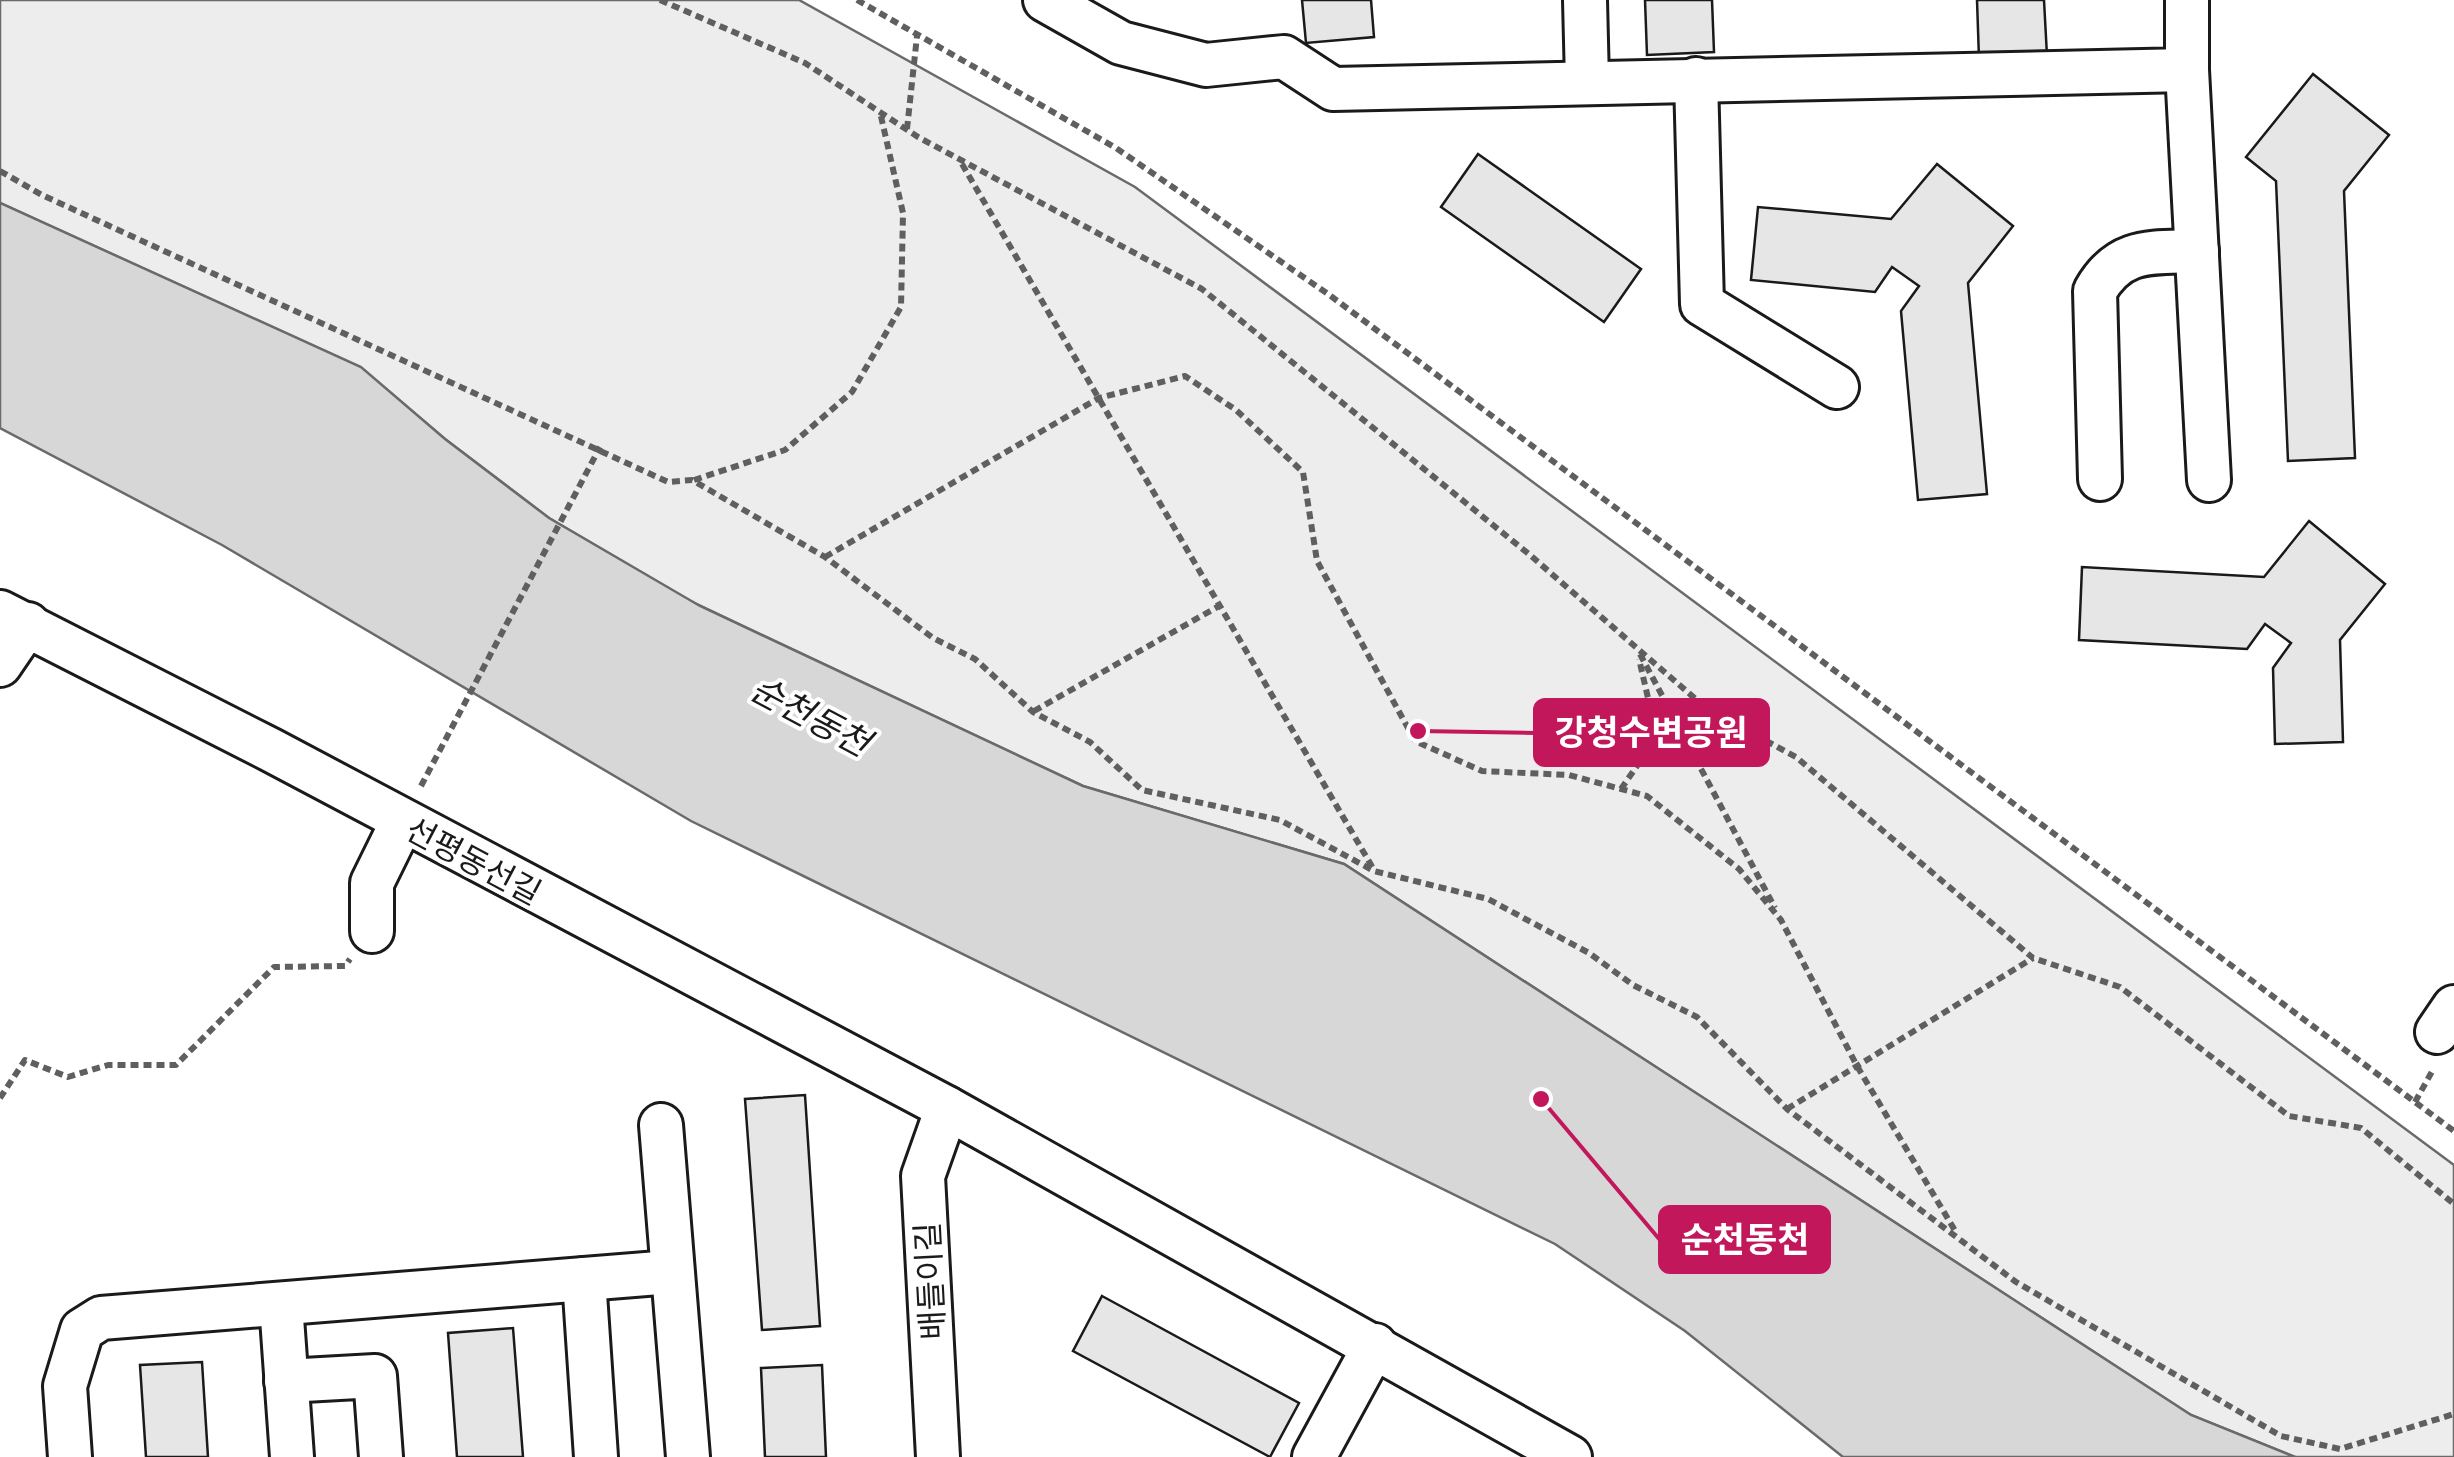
<svg xmlns="http://www.w3.org/2000/svg" width="2454" height="1457" viewBox="0 0 2454 1457" font-family="'Noto Serif','Noto Sans KR',serif">
<style>
.built{fill:#ededed;stroke:#6a6a6a;stroke-width:2.5}
.water{fill:#d7d7d7;stroke:#6a6a6a;stroke-width:2.5}
.building{fill:#e6e6e6;stroke:#1a1a1a;stroke-width:2.5}
.lines{fill:none;stroke-linecap:round;stroke-linejoin:round}
.minor-casing{stroke:#1a1a1a;stroke-width:48}
.path{stroke:#5f5f5f;stroke-width:6;stroke-dasharray:8 5;stroke-linecap:butt}
.minor{stroke:#fff;stroke-width:42}
.labels{text-anchor:middle;dominant-baseline:central;stroke-width:8;stroke-linejoin:round;paint-order:stroke}
.street-label{font-size:32px;fill:#1a1a1a;stroke:#fff}
.water-label{font-size:35px;font-style:italic;fill:#1a1a1a;stroke:#fff}
.leader{fill:none;stroke:#c2185b;stroke-width:4}
.callout-dot{fill:#c2185b;stroke:#fff;stroke-width:4}
.callout{fill:#c2185b;stroke:#c2185b;stroke-width:4}
.callout-label{font-size:35px;text-anchor:middle;font-weight:bold;fill:#fff}
</style>
<rect width="100%" height="100%" fill="#fff"/>
<polygon class="built" points="0,0 799,0 1135,187 2454,1165 2454,1457 2295,1457 2191,1415 1344,864 1083,786 690,601 549,518 445,439 360,367 0,203"/>
<polygon class="water" points="0,203 361,367 445,439 549,518 700,606 1083,786 1344,864 2191,1415 2295,1457 1843,1457 1685,1331 1555,1244 691,821 222,545 0,428"/>
<g class="building">
<polygon points="1302,0 1371,0 1374,37 1306,43"/>
<polygon points="1645,0 1712,0 1714,52 1647,55"/>
<polygon points="1977,0 2044,0 2047,56 1979,59"/>
<polygon points="2313,74 2389,135 2344,191 2355,458 2288,461 2276,181 2246,157"/>
<polygon points="1478,154 1641,269 1604,322 1441,207"/>
<polygon points="1937,164 2013,226 1968,283 1987,494 1918,500 1901,311 1919,286 1892,267 1875,292 1751,280 1758,207 1891,219"/>
<polygon points="2309,521 2385,584 2340,640 2343,742 2275,744 2273,668 2291,643 2265,624 2247,649 2079,640 2082,567 2264,577"/>
<polygon points="805,1095 820,1326 762,1330 745,1099"/>
<polygon points="1102,1296 1299,1403 1270,1457 1073,1351"/>
<polygon points="513,1328 523,1457 457,1457 448,1333"/>
<polygon points="202,1362 208,1457 146,1457 140,1365"/>
<polygon points="822,1365 826,1457 765,1457 761,1368"/>
</g>
<g class="lines">
<g class="minor-casing">
<g id="minor">
<polyline points="1045,0 1121,43 1206,65 1284,57 1333,89 2187,70 2187,0"/>
<polyline points="1585,0 1587,82"/>
<polyline points="2187,70 2209,480"/>
<polyline points="1696,79 1702,304 1837,387"/>
<path d="M 2100,479 L 2095,291 C 2120,247 2152,253 2197,251"/>
<polyline points="0,612 271,750 947,1108 1570,1457"/>
<polyline points="0,665 28,624"/>
<polyline points="372,931 372,883 402,822"/>
<polyline points="2437,1032 2454,1007"/>
<polyline points="661,1125 688,1457"/>
<polyline points="584,1279 596,1457"/>
<polyline points="281,1304 292,1457"/>
<polyline points="286,1381 375,1376 381,1457"/>
<polyline points="70,1457 65,1386 82,1330 101,1318 671,1272"/>
<polyline points="938,1457 923,1176 947,1108"/>
<polyline points="1314,1457 1375,1345"/>
</g>
</g>
<g class="path">
<polyline points="660,0 805,63 918,137 1202,289 1530,555 1707,709 1796,757 2033,958 2120,987 2289,1116 2361,1128 2454,1204"/>
<polyline points="857,0 1116,148 1328,294 2454,1131"/>
<polyline points="907,129 917,36"/>
<polyline points="962,164 1374,870"/>
<polyline points="0,171 42,195 668,482 692,480 825,557 933,638 975,659 1033,712 1090,742 1142,790 1280,820 1374,871 1488,899 1589,953 1633,985 1697,1017 1787,1109 2016,1282 2281,1436 2340,1449 2454,1414"/>
<polyline points="694,480 785,450 852,392 901,307 903,213 880,112"/>
<polyline points="825,557 1099,398 1185,376 1236,410 1303,472 1317,561 1415,741 1482,771 1569,775 1647,796 1739,869 1781,920 1857,1066 1957,1234"/>
<polyline points="1640,654 1775,908"/>
<polyline points="1034,711 1219,606"/>
<polyline points="421,786 600,447"/>
<polyline points="1621,789 1657,737 1639,659"/>
<polyline points="0,1098 25,1060 68,1077 108,1065 176,1065 274,967 345,966 350,959"/>
<polyline points="2415,1102 2434,1068"/>
<polyline points="1787,1109 2033,958"/>
</g>
<use href="#minor" class="minor"/>
</g>
<g class="labels">
<g class="street-label">
<text transform="translate(474 860) rotate(28)">선평동선길</text>
<text transform="translate(929 1281) rotate(-93)">배들이길</text>
</g>
<g class="water-label">
<text transform="translate(811 715) rotate(28)">순천동천</text>
</g>
</g>
<path class="leader" d="M1418 731L1535 733M1541 1099L1660 1240"/>
<g class="callout-dot">
<circle cx="1418" cy="731" r="10"/>
<circle cx="1541" cy="1099" r="10"/>
</g>
<g class="callout">
<rect x="1535" y="700" width="233" height="65" rx="10"/>
<rect x="1660" y="1207" width="169" height="65" rx="10"/>
</g>
<g class="callout-label">
<text x="1651" y="745">강청수변공원</text>
<text x="1745" y="1252">순천동천</text>
</g>
</svg>
